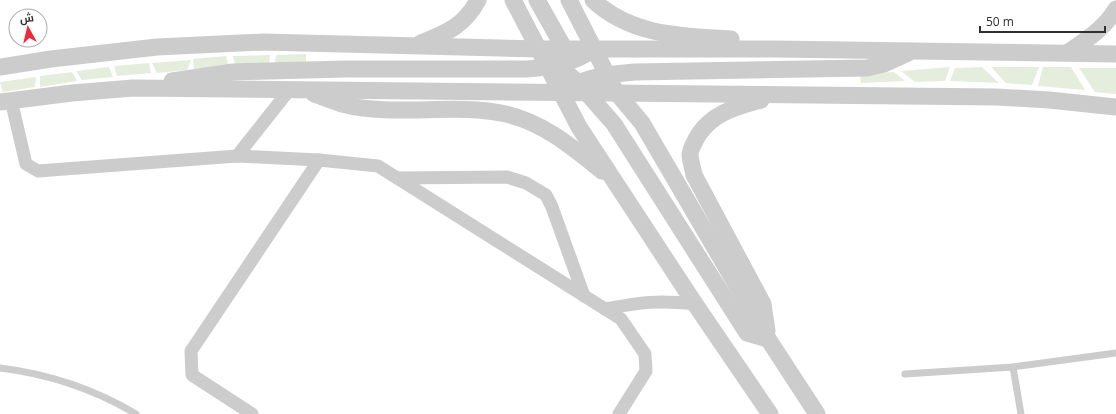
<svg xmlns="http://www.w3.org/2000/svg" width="1116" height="414" viewBox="0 0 1116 414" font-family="'Open Sans',Cairo,sans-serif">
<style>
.green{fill:#e5eddc}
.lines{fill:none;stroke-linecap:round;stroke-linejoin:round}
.service{stroke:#ccc;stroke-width:7}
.minor{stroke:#ccc;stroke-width:13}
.tertiary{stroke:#ccc;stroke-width:17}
</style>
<rect width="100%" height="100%" fill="#fff"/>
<g class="green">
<polygon points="306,54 306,62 275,63 276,55"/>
<polygon points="270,55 269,64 235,66 233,56"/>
<polygon points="226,56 229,67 194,69 193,59"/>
<polygon points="191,60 187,70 157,73 152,63"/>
<polygon points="149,63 151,73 117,76 114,66"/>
<polygon points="109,67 113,77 82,80 76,71"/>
<polygon points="950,67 945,81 915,82 901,71"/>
<polygon points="982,67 999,83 950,81 955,68"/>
<polygon points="991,67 1039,67 1032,85 1006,83"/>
<polygon points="1043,67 1071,67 1085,90 1038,86"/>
<polygon points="1079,68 1116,68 1116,94 1095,92"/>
<polygon points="72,72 77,81 40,87 40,76"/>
<polygon points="894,72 905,81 861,83 860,74"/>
<polygon points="36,77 35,87 3,92 0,82"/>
</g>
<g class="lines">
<g class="service">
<polyline points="1013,367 1021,414"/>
<path d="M 0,368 C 49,374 94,389 136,414"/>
<polyline points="905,374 1013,367 1116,353"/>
</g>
<g class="minor">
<polyline points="11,100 26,164 38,171 237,156 319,160 378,166 621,319 645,354 646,371 619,414"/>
<polyline points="237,156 290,89"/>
<polyline points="397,178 507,177 526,183 546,195 552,207 584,296"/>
<path d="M 605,309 C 641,302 659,300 695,304"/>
<polyline points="252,414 192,375 191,351 319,160"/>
</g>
<g class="tertiary">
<polyline points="513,0 579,127 695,304 770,414"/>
<polyline points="537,0 569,57"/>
<polyline points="569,0 616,92 642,123 768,339 817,414"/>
<path d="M 593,0 C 631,36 682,36 731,39"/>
<path d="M 421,43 C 447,33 465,25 478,0"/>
<path d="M 1067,53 C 1086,40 1104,29 1116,9"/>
<polyline points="553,60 578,83 614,124 747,333 768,339"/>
<polyline points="0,67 51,59 157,47 263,42 539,49 776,49 1116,54"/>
<path d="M 172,81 L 233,72 L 268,71 L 346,69 L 527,69 C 551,67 572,64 593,50"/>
<path d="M 570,87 C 590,76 612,74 635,72 L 867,68 L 884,64 L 908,53"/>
<path d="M 314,94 C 323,97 332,101 342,104 C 395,118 453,102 506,114 C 544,123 572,147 602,171"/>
<path d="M 761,100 C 737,107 714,112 699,134 C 696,139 691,147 690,154 C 690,160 693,169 694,175 L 763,304 L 767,331"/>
<polyline points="0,102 72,93 133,88 997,97 1049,100 1116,107"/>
</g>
</g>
<g transform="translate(28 28) rotate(352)"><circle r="19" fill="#ffffff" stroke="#acacac"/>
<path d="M0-3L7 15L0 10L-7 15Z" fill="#eb2b37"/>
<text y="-6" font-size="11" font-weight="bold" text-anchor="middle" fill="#2f2f2f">ش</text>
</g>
<path d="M980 26v6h125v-6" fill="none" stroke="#2f2f2f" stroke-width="2"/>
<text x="986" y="26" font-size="12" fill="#2f2f2f" stroke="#ffffff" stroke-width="3" paint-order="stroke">50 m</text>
</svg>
